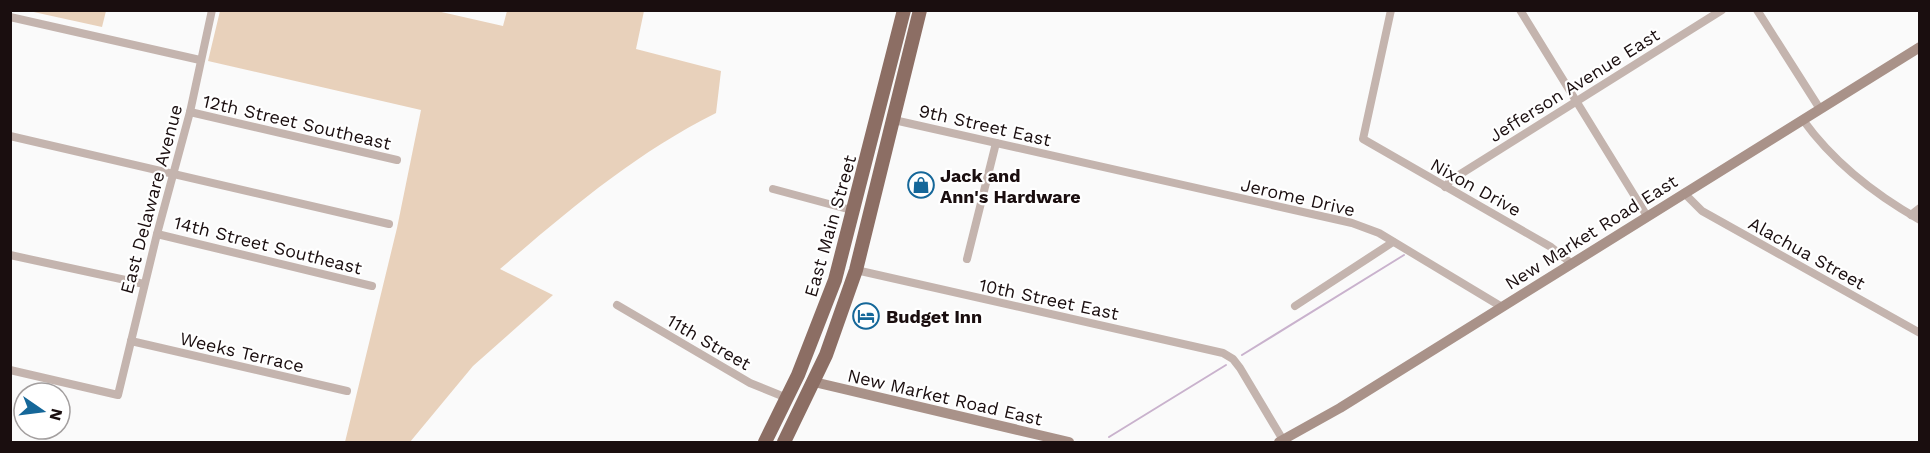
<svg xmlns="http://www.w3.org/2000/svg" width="1930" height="453" viewBox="0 0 1930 453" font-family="'Work Sans',sans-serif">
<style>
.green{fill:#e8d1bb}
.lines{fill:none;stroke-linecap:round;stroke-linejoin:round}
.stream{stroke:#c9b2cd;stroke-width:2}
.minor{stroke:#c4b4ae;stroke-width:8}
.secondary{stroke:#a99289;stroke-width:10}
.trunk{stroke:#8c6e64;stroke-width:14}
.labels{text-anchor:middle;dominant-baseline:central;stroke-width:4.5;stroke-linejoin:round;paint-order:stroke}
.street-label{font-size:18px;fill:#1a0e0f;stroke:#fff}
.poi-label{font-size:18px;font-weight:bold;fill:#1a0e0f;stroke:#fff;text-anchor:start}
</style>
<rect width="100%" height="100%" fill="#fafafa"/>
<g class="green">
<polygon points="29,11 106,10 106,11 102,27"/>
<path d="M 644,11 L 636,49 L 721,71 L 716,113 C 634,154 569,210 500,269 L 553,295 L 473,366 L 410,442 L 345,442 L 397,228 L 421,110 L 208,61 L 220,11 L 437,11 L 503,26 L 507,11 Z"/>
</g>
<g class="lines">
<g class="stream">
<polyline points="1242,355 1404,255"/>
<polyline points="1109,437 1226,365"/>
</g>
<g class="minor">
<polyline points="1391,10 1363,139 1551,247 1572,264"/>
<polyline points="1520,10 1647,216"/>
<polyline points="1757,10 1820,109"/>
<polyline points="10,17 200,60"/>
<polyline points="190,112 397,160"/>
<polyline points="894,120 1352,223 1379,233 1502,307"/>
<path d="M 1803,120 C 1834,163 1874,194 1920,220"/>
<polyline points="10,136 389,224"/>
<polyline points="1445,187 1451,180 1722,10"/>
<polyline points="773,189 855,211"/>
<polyline points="1684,193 1702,211 1920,333"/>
<polyline points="1911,215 1920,208"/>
<polyline points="157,234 372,286"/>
<polyline points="10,255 144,284"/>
<polyline points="967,259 996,143"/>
<polyline points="856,270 1223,353 1233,359 1240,368 1283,440"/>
<polyline points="617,305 750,383 787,398"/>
<polyline points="1295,306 1393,242"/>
<polyline points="131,341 347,391"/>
<polyline points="10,370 118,395 157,234 190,112 212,10"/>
</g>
<g class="secondary">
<polyline points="814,382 1069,442"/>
<polyline points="1279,442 1340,408 1920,47"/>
</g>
<g class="trunk">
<polyline points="765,442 798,375 835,280 904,10"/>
<polyline points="784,442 826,355 856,270 920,10"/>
</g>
</g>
<defs>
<g id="shop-ring" transform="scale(1.35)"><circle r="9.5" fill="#fff" stroke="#156799" stroke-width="1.5"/><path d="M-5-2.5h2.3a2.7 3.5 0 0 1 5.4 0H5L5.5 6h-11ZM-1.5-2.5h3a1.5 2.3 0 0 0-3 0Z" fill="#156799"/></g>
<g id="hotel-ring" transform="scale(1.35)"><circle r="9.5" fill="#fff" stroke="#156799" stroke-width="1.5"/><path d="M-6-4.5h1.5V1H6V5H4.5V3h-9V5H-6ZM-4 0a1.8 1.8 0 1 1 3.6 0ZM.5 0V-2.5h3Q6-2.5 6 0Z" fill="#156799"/></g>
</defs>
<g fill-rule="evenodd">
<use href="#shop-ring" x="921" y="185"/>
<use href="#hotel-ring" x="866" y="316"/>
</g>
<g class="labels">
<g class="street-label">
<text transform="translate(1574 85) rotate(-32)">Jefferson Avenue East</text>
<text transform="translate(297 122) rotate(13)">12th Street Southeast</text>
<text transform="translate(985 125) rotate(13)">9th Street East</text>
<text transform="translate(1476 187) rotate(29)">Nixon Drive</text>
<text transform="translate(1298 197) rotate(13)">Jerome Drive</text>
<text transform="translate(151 199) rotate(-75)">East Delaware Avenue</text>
<text transform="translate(830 226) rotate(-74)">East Main Street</text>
<text transform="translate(1591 232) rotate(-32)">New Market Road East</text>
<text transform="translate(268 245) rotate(14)">14th Street Southeast</text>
<text transform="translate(1807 253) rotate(29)">Alachua Street</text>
<text transform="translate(1049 299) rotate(12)">10th Street East</text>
<text transform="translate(709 342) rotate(30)">11th Street</text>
<text transform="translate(242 352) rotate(13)">Weeks Terrace</text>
<text transform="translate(945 397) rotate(13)">New Market Road East</text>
</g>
<g class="poi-label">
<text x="940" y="175">Jack and<tspan x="940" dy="21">Ann's Hardware</tspan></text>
<text x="886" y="316">Budget Inn</text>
</g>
</g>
<rect width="1930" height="453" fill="none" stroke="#1a0e0f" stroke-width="24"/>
<g transform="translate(42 411) rotate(104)"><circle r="28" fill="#ffffff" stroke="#a39f9f" stroke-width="1.5"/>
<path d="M0-4.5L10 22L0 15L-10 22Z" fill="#156799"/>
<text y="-9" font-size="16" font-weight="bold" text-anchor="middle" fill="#1a0e0f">N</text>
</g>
</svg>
